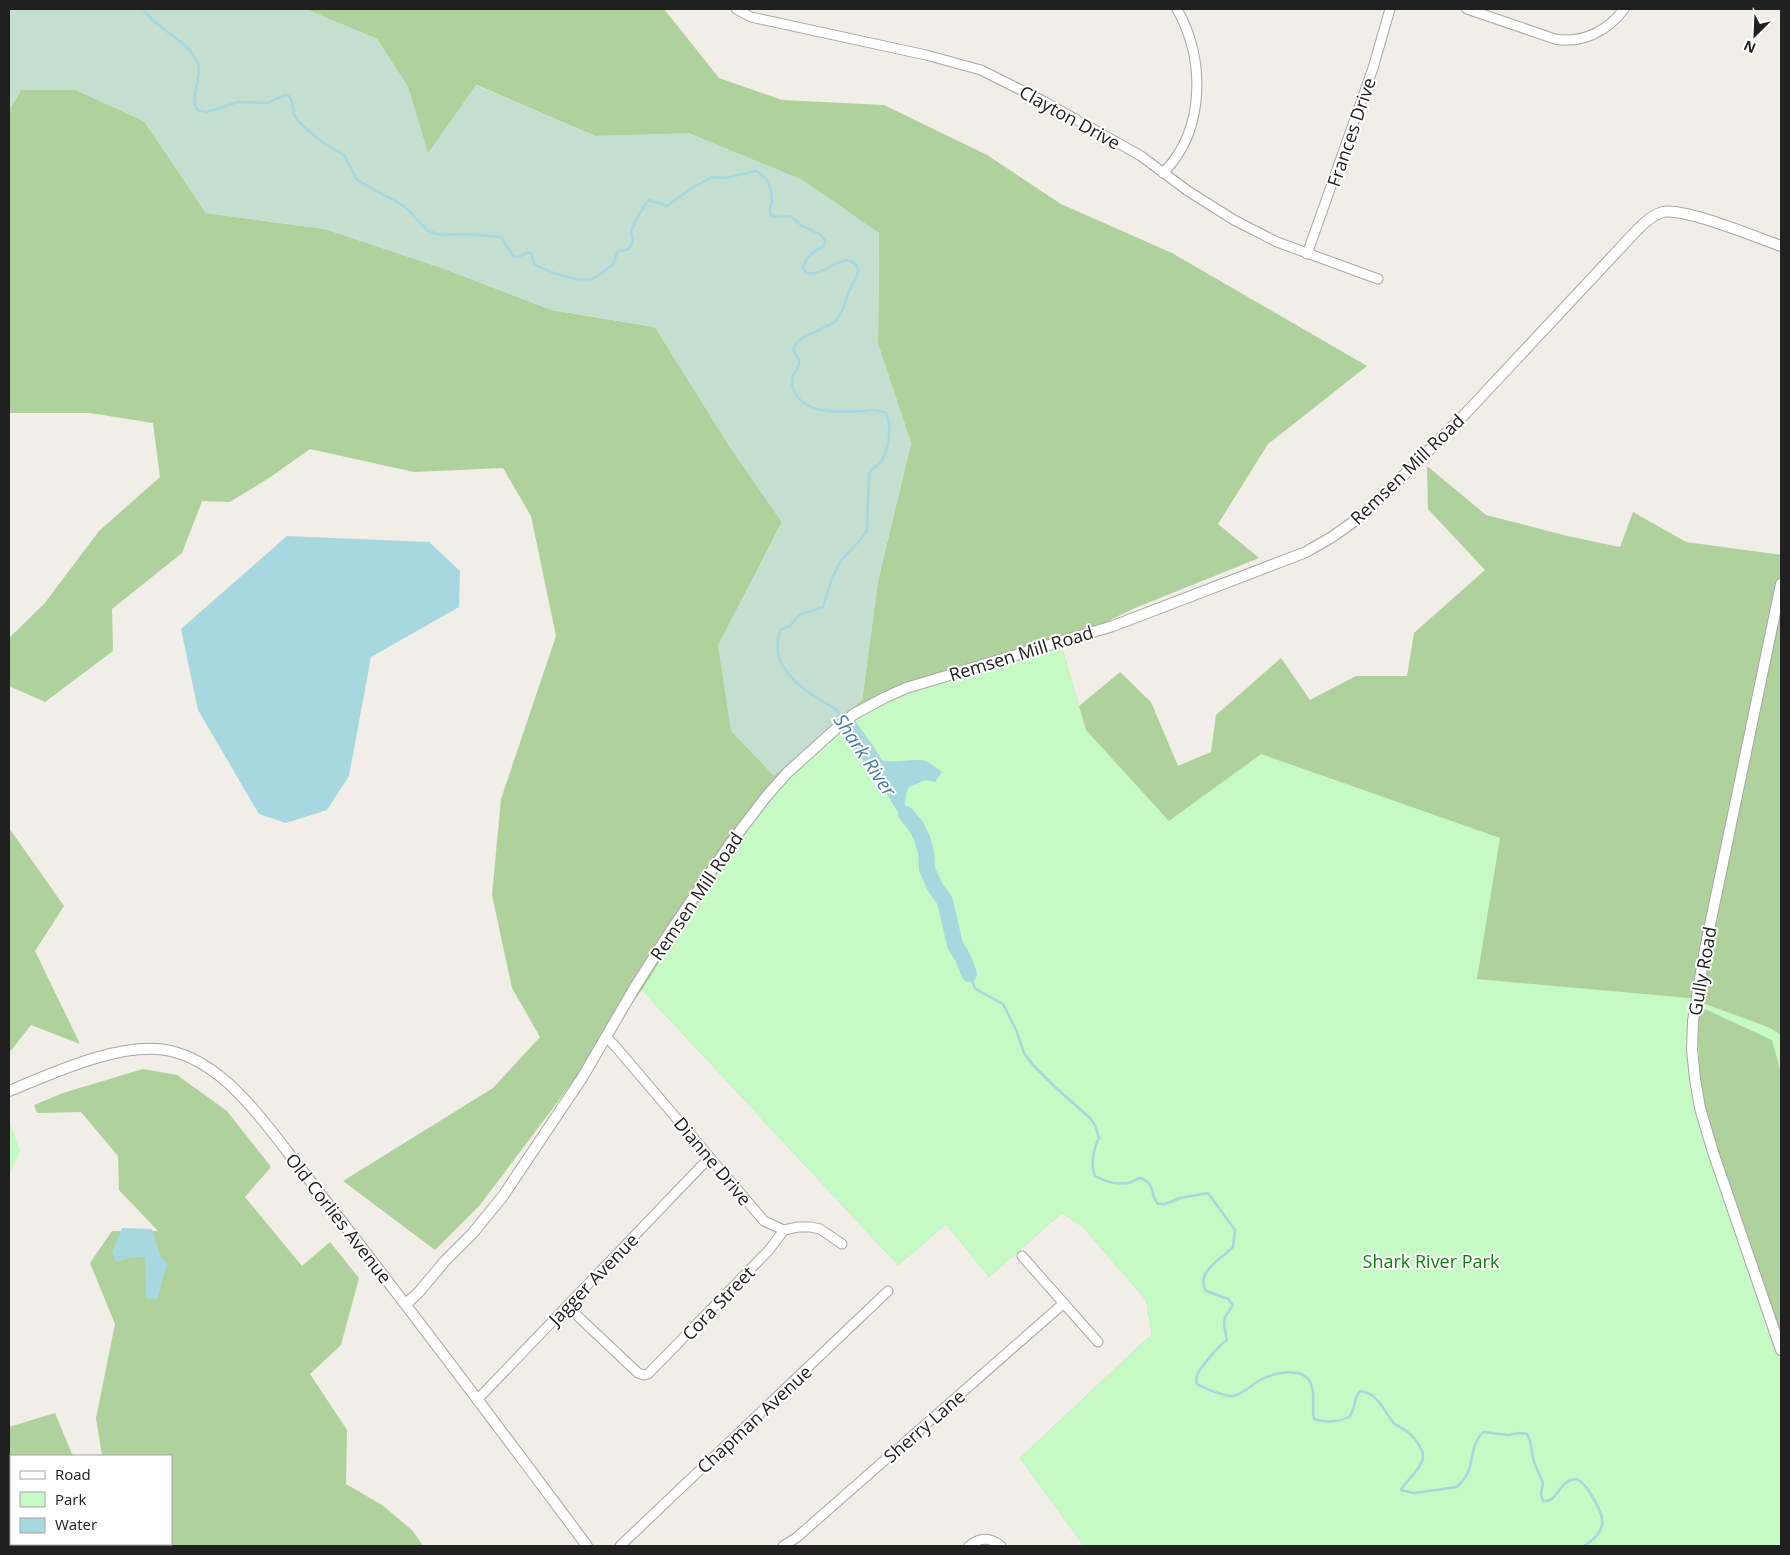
<svg xmlns="http://www.w3.org/2000/svg" width="1790" height="1555" viewBox="0 0 1790 1555" font-family="'Open Sans',sans-serif">
<style>
.forest{fill:#afd19b}
.wetland{fill:#c4dfd0}
.park{fill:#c5fac4}
.water{fill:#a7d7df}
.lines{fill:none;stroke-linecap:round;stroke-linejoin:round}
.stream{stroke:#a7d7df;stroke-width:2.5}
.river{stroke:#a7d7df;stroke-width:16}
.minor-casing{stroke:#a7a7a7;stroke-width:11}
.tertiary-casing{stroke:#a7a7a7;stroke-width:12}
.minor{stroke:#fff;stroke-width:9}
.tertiary{stroke:#fff;stroke-width:10}
.labels{text-anchor:middle;dominant-baseline:central;stroke-width:4;stroke-linejoin:round;paint-order:stroke}
.street-label{font-size:18px;fill:#202020;stroke:#fff}
.park-label{font-size:18px;fill:#0a820a;stroke:#fff}
.water-label{font-size:19px;font-style:italic;fill:#447ba2;stroke:#fff}
</style>
<rect width="100%" height="100%" fill="#f1ede7"/>
<g class="forest">
<polygon points="305,9 664,9 719,78 782,100 884,105 987,155 1061,204 1172,253 1367,366 1268,444 1218,524 1259,558 1135,608 1061,644 1079,706 1120,672 1151,702 1178,766 1211,752 1216,715 1281,658 1310,700 1356,676 1407,676 1414,633 1485,570 1428,509 1427,466 1486,515 1567,536 1620,547 1633,512 1686,542 1781,555 1781,1546 1084,1546 1020,1458 1152,1334 1146,1300 1083,1227 1062,1213 989,1277 946,1224 898,1265 642,990 480,1205 435,1250 343,1181 493,1088 540,1037 512,988 492,895 501,799 556,636 531,516 503,468 414,472 310,449 272,476 230,502 202,501 182,553 112,609 113,651 45,702 9,686 9,638 44,604 99,531 160,477 153,423 90,413 9,413 9,110 21,90 76,90 144,121 206,213 325,229 442,268 552,310 655,327 730,447 782,522 718,646 862,700 878,581 911,443 878,344 879,233 689,134 595,136 477,85 428,154 408,87 377,39"/>
<polygon points="9,828 64,906 35,951 80,1044 31,1025 9,1053"/>
<polygon points="143,1069 177,1075 227,1111 271,1167 245,1197 302,1266 330,1242 359,1278 341,1345 310,1374 347,1430 346,1484 382,1505 412,1530 423,1546 9,1546 9,1427 55,1413 72,1454 78,1456 11,1456 11,1544 171,1544 171,1456 102,1456 96,1418 115,1324 90,1263 112,1231 158,1231 119,1190 118,1156 81,1112 37,1113 34,1105 63,1093"/>
</g>
<polygon class="wetland" points="9,9 305,9 377,39 408,87 428,153 476,85 595,136 689,133 803,180 879,233 878,344 911,443 878,581 862,700 774,776 731,731 718,646 782,522 730,447 655,327 552,310 442,268 325,229 206,213 144,121 76,90 21,90 9,110"/>
<g class="park">
<polygon points="1061,644 1086,730 1169,821 1261,754 1500,838 1477,979 1689,998 1768,1027 1781,1035 1781,1073 1772,1040 1696,1005 1702,1114 1781,1351 1781,1546 1084,1546 1020,1458 1152,1334 1146,1300 1083,1227 1062,1213 989,1277 946,1224 898,1265 642,990 741,830 837,725 892,692"/>
<polygon points="9,1120 20,1151 9,1175"/>
</g>
<g class="water">
<polygon points="287,536 429,542 460,571 459,607 371,657 349,776 327,810 286,823 259,814 198,710 181,629"/>
<path d="M 869,755 C 886,766 903,759 921,760 C 929,761 936,768 942,772 L 935,782 L 926,780 L 909,787 L 906,793 L 905,806 C 911,813 918,822 919,831 L 911,834 L 867,761 Z"/>
<polygon points="122,1228 152,1229 160,1255 167,1264 157,1300 146,1298 145,1257 130,1258 116,1262 112,1252"/>
</g>
<g class="lines">
<g class="stream">
<path d="M 143,9 C 157,30 185,38 197,61 C 204,75 188,100 198,110 L 207,112 L 238,102 L 267,103 L 285,95 L 289,96 L 292,102 L 294,115 L 301,124 L 322,142 L 344,155 L 357,180 L 404,206 L 427,230 L 437,234 L 444,235 L 466,234 L 501,237 L 513,256 L 518,257 L 529,252 L 532,255 L 534,264 C 546,271 577,282 590,279 C 600,277 605,269 613,265 L 617,252 L 629,249 L 633,241 L 631,231 L 639,214 L 649,200 L 667,206 L 692,188 L 712,177 L 726,178 L 756,171 C 767,176 772,188 772,200 C 772,206 768,209 771,216 L 776,217 L 791,216 L 802,226 L 820,234 L 825,240 L 824,246 C 813,251 805,257 803,268 L 806,273 C 820,276 833,263 846,260 C 851,261 857,263 858,269 C 859,275 853,281 851,287 C 845,298 845,313 834,322 C 822,332 798,334 793,350 C 794,353 798,357 799,360 C 802,370 785,373 795,393 C 807,415 841,412 863,411 C 871,410 878,409 886,413 C 892,425 889,450 881,462 C 878,467 872,467 869,473 L 867,530 L 862,538 L 841,560 L 831,581 L 823,607 L 799,615 L 790,626 L 780,630 C 770,660 790,680 814,696 C 826,704 836,707 844,719"/>
<path d="M 919,831 L 936,888 L 948,915 L 954,949 L 965,964 L 975,988 L 981,992 L 1003,1004 L 1016,1030 L 1024,1053 L 1033,1065 L 1055,1087 L 1090,1118 L 1095,1125 L 1099,1138 C 1094,1147 1090,1166 1095,1176 C 1104,1181 1117,1185 1128,1183 C 1133,1182 1136,1179 1140,1178 C 1157,1184 1149,1194 1158,1204 L 1165,1204 L 1180,1198 L 1208,1193 L 1235,1230 L 1233,1247 C 1223,1258 1194,1272 1206,1291 L 1228,1299 L 1233,1305 L 1225,1317 L 1224,1325 L 1227,1340 C 1221,1343 1199,1369 1197,1375 C 1196,1379 1196,1380 1197,1384 C 1203,1388 1226,1397 1233,1396 C 1243,1394 1251,1385 1260,1380 C 1274,1373 1303,1365 1311,1384 C 1316,1396 1311,1408 1314,1419 C 1325,1423 1339,1422 1349,1417 C 1356,1410 1353,1398 1360,1391 C 1377,1393 1383,1409 1392,1421 C 1395,1426 1401,1427 1405,1430 C 1413,1435 1424,1449 1423,1458 C 1421,1470 1406,1480 1401,1490 L 1414,1493 L 1457,1487 C 1462,1482 1467,1476 1469,1470 C 1474,1455 1471,1445 1483,1432 L 1508,1435 L 1519,1433 L 1527,1434 L 1530,1441 L 1534,1462 L 1543,1483 L 1541,1494 L 1543,1501 C 1559,1503 1557,1480 1577,1479 C 1584,1483 1588,1489 1592,1496 C 1606,1518 1608,1531 1584,1546"/>
</g>
<g class="river">
<polyline points="848,725 868,753 881,774"/>
<polyline points="906,814 916,826 922,838 926,852 927,869 935,887 945,901 955,945 963,958 969,974"/>
</g>
<g class="minor-casing">
<g id="minor">
<polyline points="736,9 751,17 926,55 981,70 1045,102 1141,156 1188,191 1234,220 1277,242 1378,279"/>
<path d="M 1467,9 L 1555,39 C 1582,44 1608,31 1624,9"/>
<path d="M 1163,173 C 1206,130 1205,59 1177,9"/>
<polyline points="1307,254 1373,68 1390,9"/>
<polyline points="606,1037 615,1046 764,1221 784,1230 798,1227 811,1227 820,1229 842,1244"/>
<polyline points="1022,1256 1098,1342"/>
<polyline points="567,1306 638,1373 644,1375 648,1374 769,1250 784,1230"/>
<polyline points="477,1400 709,1158"/>
<polyline points="620,1546 888,1291"/>
<polyline points="783,1546 796,1538 1064,1303"/>
<path d="M 969,1546 C 980,1537 990,1537 1001,1546"/>
</g>
</g>
<g class="tertiary-casing">
<g id="tertiary">
<polyline points="1781,584 1705,949 1693,1021 1692,1050 1695,1079 1700,1108 1713,1152 1781,1350"/>
<path d="M 9,1091 C 53,1073 123,1040 171,1051 C 192,1056 211,1068 228,1083 C 251,1104 271,1130 290,1155 C 311,1182 332,1209 353,1236 C 432,1339 510,1442 587,1546"/>
<path d="M 406,1304 L 419,1292 L 445,1261 L 472,1234 L 503,1196 L 582,1078 L 635,987 L 672,929 L 730,844 L 765,798 L 787,773 L 839,726 L 854,714 L 886,697 L 906,688 L 1113,626 L 1306,552 L 1332,537 L 1356,520 L 1381,498 L 1466,413 L 1638,229 C 1644,223 1654,214 1663,212 C 1683,207 1758,238 1781,246"/>
</g>
</g>
<use href="#minor" class="minor"/>
<use href="#tertiary" class="tertiary"/>
</g>
<g class="labels">
<g class="street-label">
<text transform="translate(1070 117) rotate(29)">Clayton Drive</text>
<text transform="translate(1351 132) rotate(-71)">Frances Drive</text>
<text transform="translate(1407 469) rotate(-44)">Remsen Mill Road</text>
<text transform="translate(1021 653) rotate(-17)">Remsen Mill Road</text>
<text transform="translate(696 896) rotate(-56)">Remsen Mill Road</text>
<text transform="translate(1702 971) rotate(-80)">Gully Road</text>
<text transform="translate(713 1161) rotate(50)">Dianne Drive</text>
<text transform="translate(339 1218) rotate(52)">Old Corlies Avenue</text>
<text transform="translate(593 1279) rotate(-46)">Jagger Avenue</text>
<text transform="translate(718 1303) rotate(-46)">Cora Street</text>
<text transform="translate(754 1419) rotate(-43)">Chapman Avenue</text>
<text transform="translate(924 1426) rotate(-41)">Sherry Lane</text>
</g>
<g class="park-label">
<text x="1431" y="1261">Shark River Park</text>
</g>
<g class="water-label">
<text transform="translate(865 755) rotate(56)">Shark River</text>
</g>
</g>
<rect width="1790" height="1555" fill="none" stroke="#202020" stroke-width="20"/>
<rect x="10" y="1455" width="162" height="90" fill="#ffffff" stroke="#a6a6a6"/>
<rect x="20" y="1471" width="25" height="8" fill="#ffffff" stroke="#a6a6a6"/>
<text x="55" y="1480" font-size="15" fill="#202020">Road</text>
<rect x="20" y="1492" width="25" height="15" fill="#c5fac4" stroke="#a6a6a6"/>
<text x="55" y="1505" font-size="15" fill="#202020">Park</text>
<rect x="20" y="1518" width="25" height="15" fill="#a7d7df" stroke="#a6a6a6"/>
<text x="55" y="1530" font-size="15" fill="#202020">Water</text>
<g transform="translate(1755 35) rotate(204)" stroke="#ffffff" stroke-width="4" paint-order="stroke">
<path d="M0-4L9 19L0 12L-9 19Z" fill="#202020"/>
<text y="-8" font-size="14" font-weight="bold" text-anchor="middle" fill="#202020">N</text>
</g>
</svg>
